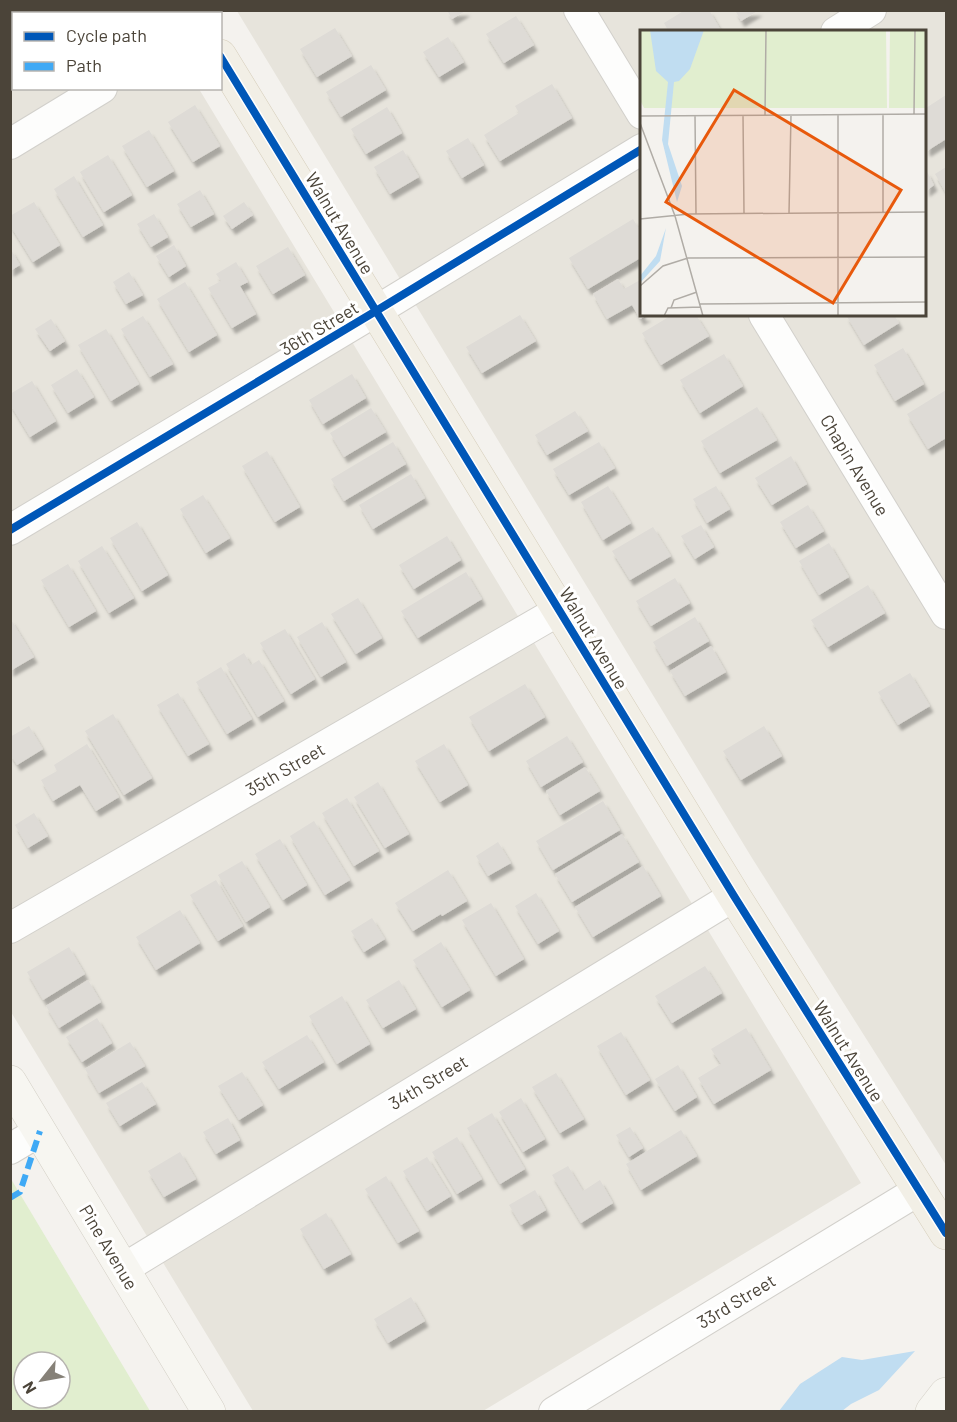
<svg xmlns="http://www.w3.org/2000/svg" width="957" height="1422" viewBox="0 0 957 1422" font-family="Barlow,sans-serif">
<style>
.residential{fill:#e7e4dc;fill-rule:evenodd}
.green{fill:#e1eecf;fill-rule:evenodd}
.water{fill:#c0ddf1}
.building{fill:#dedbd6;filter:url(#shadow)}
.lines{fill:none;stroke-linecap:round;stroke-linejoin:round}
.minor-casing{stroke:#d2d0cb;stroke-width:32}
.secondary-casing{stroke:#d3cfc5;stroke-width:34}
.primary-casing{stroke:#d6cebb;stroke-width:34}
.minor{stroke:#fdfdfc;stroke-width:30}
.secondary{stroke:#f7f6f1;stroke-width:33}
.primary{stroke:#f2efe6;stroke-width:33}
.quiet{stroke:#3fa9f5;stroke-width:6;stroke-dasharray:12 6;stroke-linecap:butt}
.cycleway-casing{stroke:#fff;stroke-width:11}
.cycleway{stroke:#0057b8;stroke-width:8}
.labels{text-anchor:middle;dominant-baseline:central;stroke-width:6;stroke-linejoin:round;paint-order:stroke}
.street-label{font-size:18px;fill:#4b4439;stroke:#fff}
.inset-road{fill:none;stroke:#b0aca6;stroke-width:1.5}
.view{fill:#e8590c;fill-opacity:0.15;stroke:#e8590c;stroke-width:3}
.inset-edge{fill:none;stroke:#4b4439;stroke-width:3}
</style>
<defs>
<filter id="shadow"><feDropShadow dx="3.5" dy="6" stdDeviation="1.5" flood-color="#0004"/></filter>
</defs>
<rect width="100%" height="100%" fill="#f4f2ee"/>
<g class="residential">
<polygon points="11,11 152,11 154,13 14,14 14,88 199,89 861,1183 483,1411 253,1411 11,1012"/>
<path d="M 237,11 L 946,11 L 946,1165 L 752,858 ZM 642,32 L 926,32 L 926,315 L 642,315 Z"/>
</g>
<path class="green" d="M 10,1179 L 11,1179 L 150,1411 L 11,1411 ZM 24,1362 L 60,1362 L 60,1398 L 24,1398 Z"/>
<polygon class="water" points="915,1351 879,1390 851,1404 842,1411 779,1411 800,1384 842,1357 862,1360"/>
<g class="building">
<polygon points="39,10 74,10 76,14 40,14"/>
<polygon points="100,10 139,10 134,14 102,14"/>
<polygon points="447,10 467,10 452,19"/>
<polygon points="685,10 709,10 722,32 669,32 664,23"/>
<polygon points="735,10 759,10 741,21"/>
<polygon points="516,16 534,45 504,63 486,34"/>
<polygon points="335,28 352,56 317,77 300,49"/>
<polygon points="14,32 14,61 10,56 10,33"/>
<polygon points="448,37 464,62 439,77 423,52"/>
<polygon points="371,65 386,90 341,117 326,92"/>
<polygon points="552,84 572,118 500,161 484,135 519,113 515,106"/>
<polygon points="946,95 946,139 927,151 926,148 926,108"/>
<polygon points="195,105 220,146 193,162 168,122"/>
<polygon points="387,107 402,133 366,154 351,129"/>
<polygon points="149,130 174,171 147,187 122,146"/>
<polygon points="468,138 484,165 462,178 446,151"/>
<polygon points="403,150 419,177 390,194 374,167"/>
<polygon points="108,155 132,195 104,212 80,172"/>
<polygon points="946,167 946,193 935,174"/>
<polygon points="926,170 934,185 926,191"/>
<polygon points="74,176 103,225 83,237 54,189"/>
<polygon points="200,190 214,214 191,227 177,204"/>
<polygon points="34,202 60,245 33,262 10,225 10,216"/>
<polygon points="244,202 253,215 232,229 223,216"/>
<polygon points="154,214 168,237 151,247 137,224"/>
<polygon points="633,219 642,234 642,257 588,289 569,258"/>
<polygon points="174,245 186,266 169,277 156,256"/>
<polygon points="288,247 305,275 273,294 256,266"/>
<polygon points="10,248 20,265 10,271"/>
<polygon points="236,262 248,282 240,286 256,314 232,328 208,288 221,281 216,274"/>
<polygon points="129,272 143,295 126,304 113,282"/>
<polygon points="618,279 624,289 642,279 642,315 648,315 640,319 632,305 607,319 593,294"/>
<polygon points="185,282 217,335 189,352 157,299"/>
<polygon points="520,315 536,341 482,373 466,347"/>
<polygon points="672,315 696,315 709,336 661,365 642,333"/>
<polygon points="846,315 894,315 899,323 864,345"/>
<polygon points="143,316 173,364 150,377 121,329"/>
<polygon points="51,319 65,341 50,351 35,329"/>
<polygon points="106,329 139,384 111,401 78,345"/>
<polygon points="903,348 924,384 895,401 874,365"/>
<polygon points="724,354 743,386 700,413 680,380"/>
<polygon points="77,369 94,397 68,413 51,385"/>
<polygon points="352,374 366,398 323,424 309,400"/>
<polygon points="32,381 56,421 30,437 10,404 10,394"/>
<polygon points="946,390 946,438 928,449 907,414"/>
<polygon points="757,407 777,440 720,473 701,441"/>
<polygon points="371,408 386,432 344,457 330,433"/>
<polygon points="575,411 588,431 547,455 535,435"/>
<polygon points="393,442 406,464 344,501 331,479"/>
<polygon points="599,442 615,468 569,495 553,469"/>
<polygon points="267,451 300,507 275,522 242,466"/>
<polygon points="791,456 807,484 772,505 755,478"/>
<polygon points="411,474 425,498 373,529 359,505"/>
<polygon points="608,486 631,523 603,540 581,502"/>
<polygon points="716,486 730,509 707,523 693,499"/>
<polygon points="203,495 230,538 206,553 180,509"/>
<polygon points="808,505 824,531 796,548 780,522"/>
<polygon points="137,522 168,575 142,591 110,538"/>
<polygon points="701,525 714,547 695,559 681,536"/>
<polygon points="653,527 671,556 630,580 612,551"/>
<polygon points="447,536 461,560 414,589 399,565"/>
<polygon points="829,543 849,577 819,595 799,561"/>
<polygon points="102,546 134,598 109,613 78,561"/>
<polygon points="68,564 96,611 69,627 41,580"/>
<polygon points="466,572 482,599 418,638 401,611"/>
<polygon points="675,578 690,603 651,626 636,601"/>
<polygon points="868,585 885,613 828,647 811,620"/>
<polygon points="358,598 382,638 356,654 331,614"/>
<polygon points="695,617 709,641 667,666 653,642"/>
<polygon points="10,618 34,657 10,671"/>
<polygon points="322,622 346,662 321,677 297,637"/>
<polygon points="285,629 315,679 291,694 260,643"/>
<polygon points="711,646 726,672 685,696 670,671"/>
<polygon points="244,653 251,665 259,660 284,701 258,717 226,664"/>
<polygon points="221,667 252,719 227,734 196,682"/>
<polygon points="910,673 930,706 898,725 878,692"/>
<polygon points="525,684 545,717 489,751 469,717"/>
<polygon points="178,693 209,744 188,756 157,705"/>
<polygon points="113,714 152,778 124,795 85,731"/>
<polygon points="29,726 43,749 17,765 10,754 10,737"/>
<polygon points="764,726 782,756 741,780 723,751"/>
<polygon points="567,736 583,762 541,787 526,761"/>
<polygon points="87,744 119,797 96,811 80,785 53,801 41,780 57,771 54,765"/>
<polygon points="444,744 468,785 440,802 415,761"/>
<polygon points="585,767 600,791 560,815 546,791"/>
<polygon points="378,782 409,834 385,848 354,797"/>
<polygon points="347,798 379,851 354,866 322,813"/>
<polygon points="603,801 620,830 553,870 536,841"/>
<polygon points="34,813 48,836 28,848 15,825"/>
<polygon points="314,821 350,880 325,895 290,836"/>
<polygon points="622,834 639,862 572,902 555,874"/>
<polygon points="280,839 307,885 283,900 255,854"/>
<polygon points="498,842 511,863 488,876 476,856"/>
<polygon points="242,861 270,907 246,922 218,875"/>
<polygon points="643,866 661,896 593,937 575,907"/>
<polygon points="448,870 467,901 442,916 441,914 413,931 395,903"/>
<polygon points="216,880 243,926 218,941 190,895"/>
<polygon points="536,893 559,931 538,944 515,906"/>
<polygon points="491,903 524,959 496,976 462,920"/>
<polygon points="180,910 200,943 156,970 136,937"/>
<polygon points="372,918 385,939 364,952 351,931"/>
<polygon points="441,942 470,990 442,1007 413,960"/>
<polygon points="69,947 85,974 43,1000 27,972"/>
<polygon points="705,966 722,993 672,1023 655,996"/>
<polygon points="88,980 101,1002 59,1028 46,1006"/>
<polygon points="399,980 416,1009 383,1028 366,1000"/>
<polygon points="342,996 370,1044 337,1064 309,1016"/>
<polygon points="97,1018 112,1043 82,1062 66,1037"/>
<polygon points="746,1028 771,1070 714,1104 698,1078 721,1064 711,1049"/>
<polygon points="621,1032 650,1080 626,1095 597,1046"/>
<polygon points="307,1035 324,1062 279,1089 262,1062"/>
<polygon points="130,1042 145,1066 99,1093 85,1069"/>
<polygon points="678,1065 697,1097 675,1111 655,1079"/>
<polygon points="242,1072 263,1105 239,1120 218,1086"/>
<polygon points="556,1073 584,1119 560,1133 532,1087"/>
<polygon points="142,1082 156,1104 120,1126 106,1103"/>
<polygon points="521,1098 545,1139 523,1152 499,1112"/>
<polygon points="492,1113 525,1169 500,1184 467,1128"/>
<polygon points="228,1118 240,1140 216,1154 203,1132"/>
<polygon points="630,1127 643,1148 629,1157 616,1135"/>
<polygon points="681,1130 697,1156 641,1190 626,1164"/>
<polygon points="457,1137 482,1179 457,1194 432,1152"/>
<polygon points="180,1152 196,1179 164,1197 148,1171"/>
<polygon points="427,1157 451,1196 427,1211 403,1171"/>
<polygon points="568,1166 583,1191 600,1180 613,1203 581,1223 552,1175"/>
<polygon points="386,1176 419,1231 398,1243 365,1189"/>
<polygon points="535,1190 546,1210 521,1225 509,1205"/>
<polygon points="326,1213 351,1254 324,1269 300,1229"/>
<polygon points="411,1297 425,1321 388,1343 374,1319"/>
</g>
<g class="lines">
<g class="minor-casing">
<g id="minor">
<polyline points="579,10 642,114"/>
<polyline points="836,32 871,10"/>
<polyline points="10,144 102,88"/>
<polyline points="764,315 946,614"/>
<polyline points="10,530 376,311 642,149"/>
<polyline points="10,928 560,610"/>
<polyline points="10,1149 40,1131"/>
<polyline points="123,1269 734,896"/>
<polyline points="554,1412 919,1190"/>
</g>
</g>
<g class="secondary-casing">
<g id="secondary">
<polyline points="10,1082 209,1412"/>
<polyline points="932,1412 946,1394"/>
</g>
</g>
<g class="primary-casing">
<g id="primary">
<polyline points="193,10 195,14"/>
<polyline points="220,56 734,896 946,1233"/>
</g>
</g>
<use href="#minor" class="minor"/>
<use href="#secondary" class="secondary"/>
<use href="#primary" class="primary"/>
<polyline class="quiet" points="10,1198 20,1192 40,1131"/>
<g class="cycleway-casing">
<g id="cycleway">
<polyline points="220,56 734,896 946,1233"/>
<polyline points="10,530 376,311 642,149"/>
</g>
</g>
<use href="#cycleway" class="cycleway"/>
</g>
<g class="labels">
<g class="street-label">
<text transform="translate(340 223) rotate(59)">Walnut Avenue</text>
<text transform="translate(319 328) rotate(-31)">36th Street</text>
<text transform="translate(855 465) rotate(59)">Chapin Avenue</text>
<text transform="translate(594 638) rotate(59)">Walnut Avenue</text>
<text transform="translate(285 769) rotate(-30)">35th Street</text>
<text transform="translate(849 1051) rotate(58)">Walnut Avenue</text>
<text transform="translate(428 1082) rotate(-31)">34th Street</text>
<text transform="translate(109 1247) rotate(59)">Pine Avenue</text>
<text transform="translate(736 1301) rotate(-31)">33rd Street</text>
</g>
</g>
<g transform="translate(640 30)">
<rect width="286" height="286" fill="#f4f2ee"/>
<path d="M 0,0 L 246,0 L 247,78 L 4,78 L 0,70 ZM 250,0 L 286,0 L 286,78 L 249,78 Z" fill="#e1eecf"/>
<path d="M 10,0 L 64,0 L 50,39 L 39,51 L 34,52 L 28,114 L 42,156 L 37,172 L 22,110 L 28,52 L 16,41 ZM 26,198 L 20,231 L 0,253 L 0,246 L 16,226 Z" fill="#c0ddf1"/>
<path class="inset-road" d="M 198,84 L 198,286M 243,84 L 243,182M 274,84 L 275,0M 55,85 L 56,184M 103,85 L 104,183M 125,85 L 126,0M 0,86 L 287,84M 0,93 L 35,186 L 63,286M 149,183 L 151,85M 0,189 L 49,184 L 287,182M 0,256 L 23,236 L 48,228 L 287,227M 60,274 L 287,272M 31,278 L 34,270 L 57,262M 24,286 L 28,278 L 61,277"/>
<path class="view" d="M 94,60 L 261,160 L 193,273 L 26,172 Z"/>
<rect width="286" height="286" class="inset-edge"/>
</g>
<rect width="957" height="1422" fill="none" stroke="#4b4439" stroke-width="24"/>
<rect x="12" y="12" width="210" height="78" fill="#ffffff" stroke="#b7b4b0" stroke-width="1.5"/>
<rect x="24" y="32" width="30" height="9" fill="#0057b8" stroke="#b7b4b0" stroke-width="1.5"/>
<text x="66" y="42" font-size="18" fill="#4b4439">Cycle path</text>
<rect x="24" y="62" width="30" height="9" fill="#3fa9f5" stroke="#b7b4b0" stroke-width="1.5"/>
<text x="66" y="72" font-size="18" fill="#4b4439">Path</text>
<g transform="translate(42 1380) rotate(239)"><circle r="28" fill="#ffffff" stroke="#b7b4b0" stroke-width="1.5"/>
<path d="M0-4.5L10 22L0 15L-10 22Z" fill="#868178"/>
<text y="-9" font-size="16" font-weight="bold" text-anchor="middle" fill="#4b4439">N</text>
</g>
</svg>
